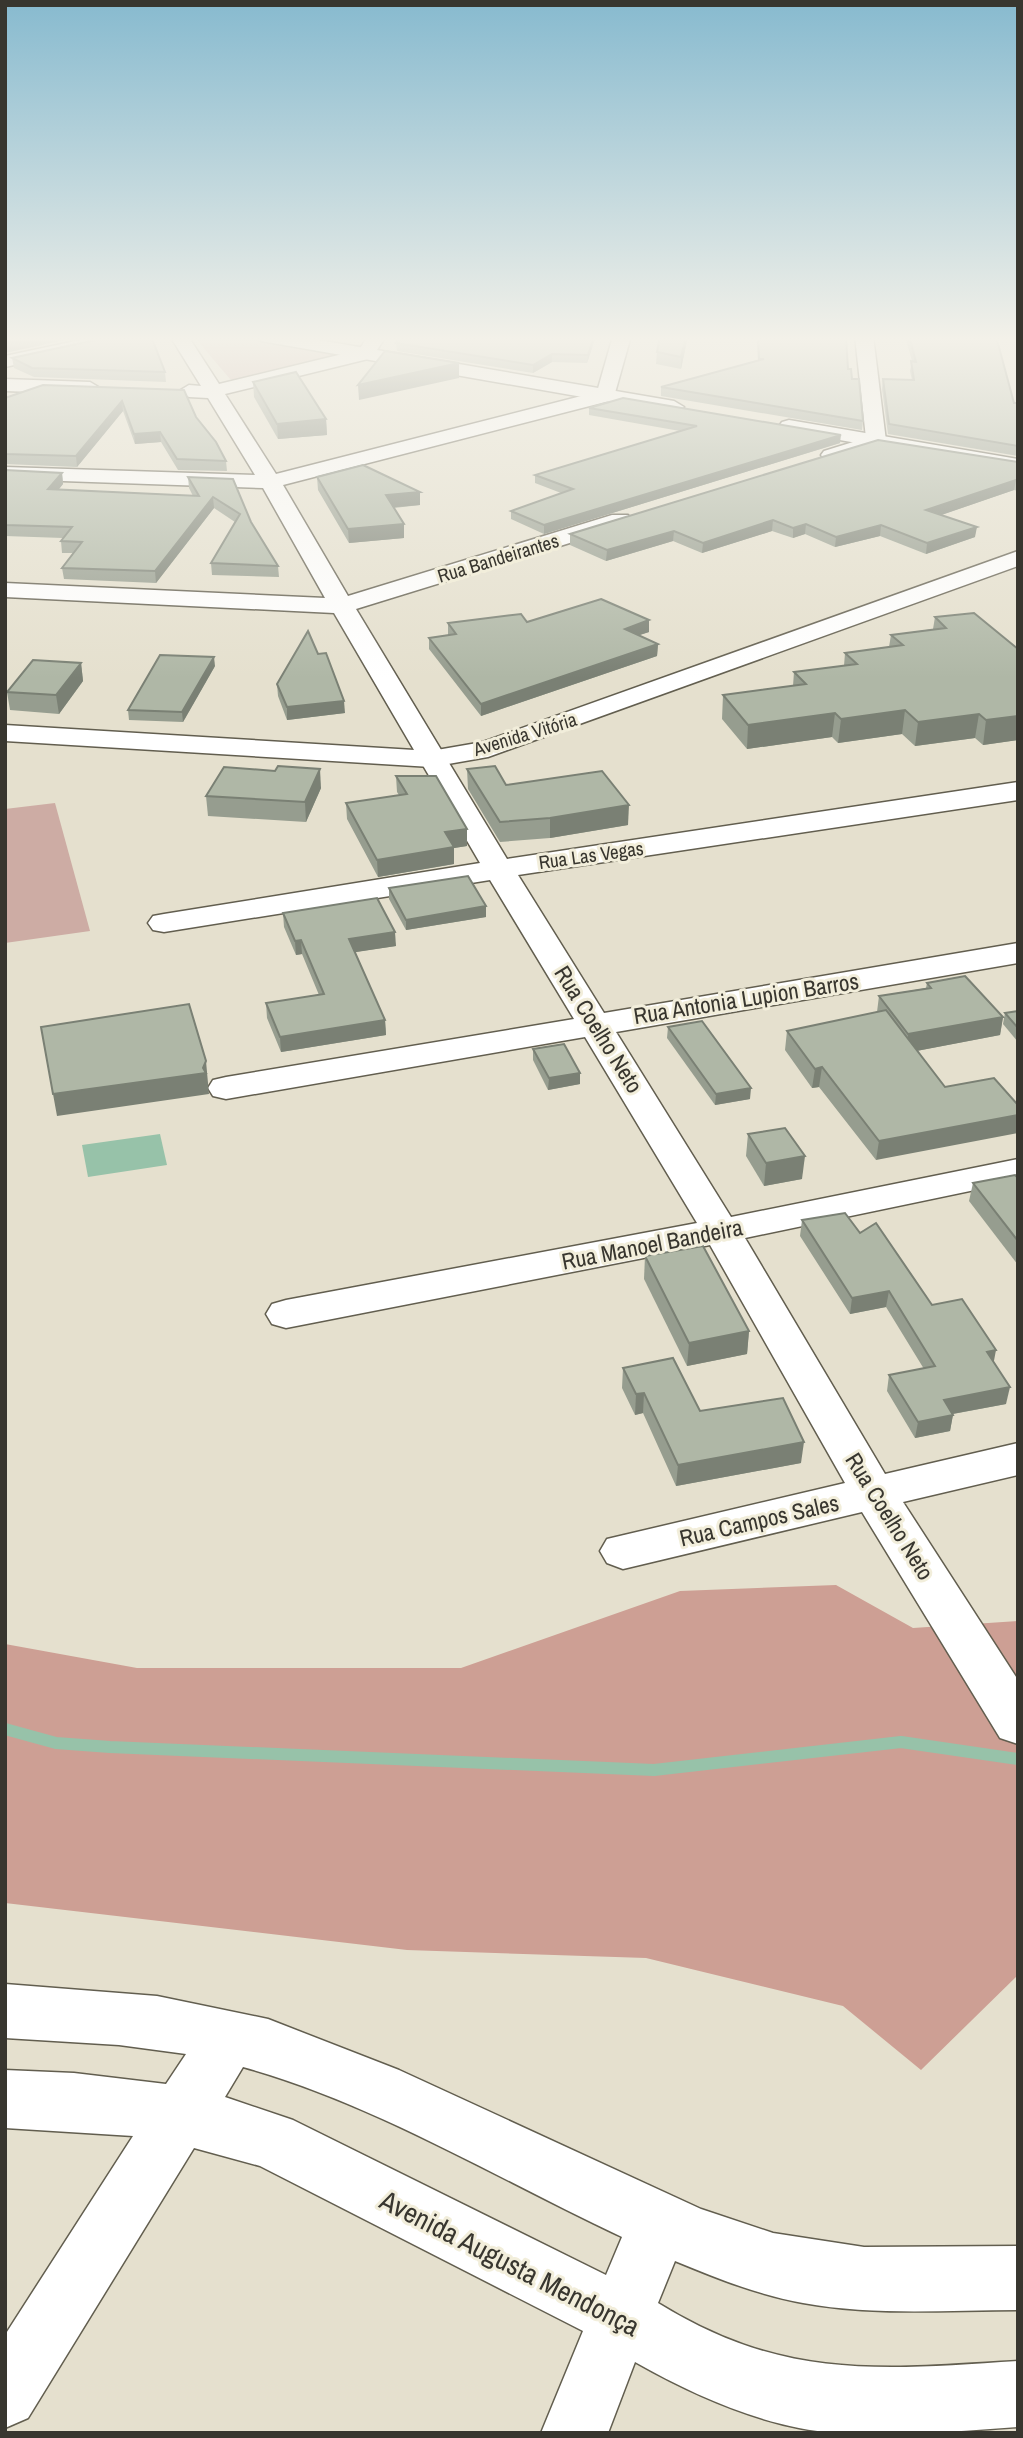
<svg xmlns="http://www.w3.org/2000/svg" width="1023" height="2438" viewBox="0 0 1023 2438" font-family="'Archivo Narrow',sans-serif">
<style>
.green{fill:#cdaca4}
.forest{fill:#cd9f94}
.water{fill:#97c2a9}
.lines{fill:none;stroke-linecap:round;stroke-linejoin:round}
.stream{stroke:#97c2a9;stroke-width:12}
.street-casing{stroke:#625e4f;stroke-width:3}
.secondary-casing{stroke:#625e4f;stroke-width:3}
.street{fill:#fff;fill-rule:evenodd}
.secondary{fill:#fff;fill-rule:evenodd}
.wall{fill:#969d8f}
.shaded-wall{fill:#7a8074}
.building{fill:#afb7a6;stroke:#7a8074;stroke-width:2}
.labels{text-anchor:middle;dominant-baseline:central;stroke-width:6;stroke-linejoin:round;paint-order:stroke}
.far-street-label{font-size:19px;fill:#38362f;stroke:#f2eedb}
.street-label{font-size:23px;fill:#38362f;stroke:#f2eedb}
.near-street-label{font-size:28px;fill:#38362f;stroke:#f2eedb}
</style>
<rect width="100%" height="100%" fill="#e5e0ce"/>
<g class="green">
<polygon points="197,336 237,336 340,355 237,381 230,379 196,339"/>
<polygon points="55,803 90,931 5,943 5,809"/>
</g>
<polygon class="forest" points="836,1585 913,1628 1018,1621 1018,1975 921,2070 843,2006 646,1958 407,1950 5,1903 5,1644 137,1668 461,1668 680,1591"/>
<polygon class="water" points="160,1134 167,1165 88,1177 82,1145"/>
<g class="lines">
<polyline class="stream" points="5,1729 56,1743 110,1747 654,1770 901,1742 1018,1759"/>
<g class="street-casing">
<g id="street">
<polygon points="170,336 188,336 219,384 359,350 368,336 386,336 372,358 225,394 276,474 597,392 613,336 631,336 613,400 283,485 348,596 612,515 628,515 631,520 628,525 356,609 507,859 1018,782 1018,800 518,875 604,1013 1018,943 1018,963 616,1032 731,1217 1018,1159 1018,1181 745,1238 885,1474 1018,1443 1018,1475 903,1502 1018,1680 1018,1744 1000,1738 862,1512 623,1569 607,1563 600,1551 607,1539 845,1483 710,1245 286,1328 272,1324 266,1314 272,1304 286,1300 697,1223 585,1037 226,1099 213,1096 208,1088 213,1080 226,1077 574,1019 490,880 164,932 153,930 148,923 153,916 164,914 480,863 334,613 5,597 5,583 325,598 263,488 5,479 5,467 255,475 208,398 189,397 179,391 189,385 201,386"/>
<polygon points="855,336 873,336 886,441 883,445 831,461 824,459 821,455 824,451 866,438"/>
<polygon points="5,379 90,382 100,388 90,394 5,391"/>
<path d="M 5,1984 L 157,1996 L 268,2019 L 399,2070 L 701,2209 L 773,2233 L 864,2247 L 1018,2246 L 1018,2310 C 946,2310 873,2316 803,2303 C 758,2295 716,2278 675,2261 L 658,2303 C 782,2380 879,2370 1018,2361 L 1018,2427 C 958,2431 896,2437 836,2433 C 766,2428 695,2396 635,2362 L 608,2433 L 541,2433 L 583,2331 L 260,2166 L 194,2148 L 28,2418 L 5,2428 L 5,2335 L 133,2136 L 5,2128 L 5,2070 L 74,2073 L 166,2084 L 186,2054 L 119,2045 L 5,2038 ZM 243,2067 C 376,2104 498,2179 622,2237 L 606,2275 L 293,2120 L 225,2097 Z"/>
</g>
</g>
<g class="secondary-casing">
<g id="secondary">
<polygon points="99,336 135,336 126,341 5,367 5,356"/>
<polygon points="252,336 295,336 674,401 684,407 674,413 261,341"/>
<polygon points="789,420 1018,459 1018,471 782,430 779,426 782,422"/>
<polygon points="1018,551 1018,566 488,757 431,767 5,741 5,725 431,751 483,742"/>
</g>
</g>
<use href="#street" class="street"/>
<use href="#secondary" class="secondary"/>
</g>
<g class="wall">
<polygon points="596,336 587,363 552,362 533,373 397,351 396,343"/>
<polygon points="688,336 681,369 656,364 657,352"/>
<polygon points="757,336 846,336 848,369 863,421 862,430 661,396 661,387 758,360"/>
<polygon points="905,336 996,336 1014,403 1018,403 1018,456 888,434 882,389 883,379 912,380 910,371 912,361"/>
<polygon points="12,358 165,372 166,382 34,377 14,368"/>
<polygon points="253,382 326,419 327,435 278,439 254,397"/>
<polygon points="43,385 196,417 226,461 227,471 178,470 161,442 135,444 123,411 77,467 5,464 5,398"/>
<polygon points="589,408 840,443 544,534 511,519 511,511 561,493 535,483 535,475 680,431 589,415"/>
<polygon points="1018,462 1018,491 1014,490 941,515 975,537 926,554 880,536 835,547 805,534 793,538 772,531 702,553 673,541 606,561 570,545 570,534"/>
<polygon points="5,470 62,473 63,484 59,489 193,496 189,488 188,477 251,522 278,566 279,577 212,575 211,563 235,522 214,508 156,583 64,579 62,568 73,553 62,553 61,541 63,538 5,536"/>
<polygon points="317,477 420,492 420,505 394,508 404,538 349,543 318,490"/>
<polygon points="935,617 1018,649 1018,740 983,745 975,738 915,746 902,734 838,743 832,737 747,749 722,719 723,695 793,686 794,672 844,666 845,653 889,647 891,635 933,629"/>
<polygon points="649,620 649,632 639,635 658,644 657,656 481,716 429,649 429,638 448,635 448,623"/>
<polygon points="81,663 83,681 59,714 10,710 7,692"/>
<polygon points="215,666 183,722 129,720 128,710"/>
<polygon points="277,684 345,713 287,720 278,696"/>
<polygon points="467,769 506,785 628,825 550,838 500,842 468,789"/>
<polygon points="396,776 467,846 454,848 454,864 378,877 347,819 346,803 399,795 397,792"/>
<polygon points="321,788 306,822 208,816 206,796"/>
<polygon points="389,888 486,917 406,930 389,899"/>
<polygon points="283,913 396,946 355,952 385,1020 386,1035 281,1052 267,1018 266,1003 319,995 302,954 296,955 284,927"/>
<polygon points="927,983 1003,1017 1000,1035 916,1051 876,1160 819,1087 812,1088 785,1050 787,1031 877,1012 879,996 926,988"/>
<polygon points="1018,1011 1018,1042 1003,1024 1005,1013"/>
<polygon points="668,1027 750,1099 715,1105 667,1038"/>
<polygon points="533,1049 580,1073 580,1084 548,1090 533,1060"/>
<polygon points="748,1134 802,1179 764,1186 746,1156"/>
<polygon points="1018,1178 1018,1265 969,1201 973,1183"/>
<polygon points="802,1220 860,1233 932,1305 994,1363 1006,1404 953,1414 950,1431 915,1438 887,1391 889,1375 924,1369 886,1307 850,1314 800,1236"/>
<polygon points="645,1256 749,1331 747,1354 687,1366 644,1279"/>
<polygon points="623,1368 700,1411 801,1463 676,1486 643,1413 635,1415 622,1388"/>
</g>
<g class="shaded-wall">
<polygon points="38,336 84,336 5,353 5,343"/>
<polygon points="594,336 596,336 587,363 588,355"/>
<polygon points="686,336 688,336 681,369 681,357"/>
<polygon points="552,354 552,362 533,373 533,365"/>
<polygon points="459,363 459,378 359,400 358,385"/>
<polygon points="122,401 123,411 77,467 76,456"/>
<polygon points="326,419 327,435 278,439 277,424"/>
<polygon points="160,432 161,442 135,444 134,434"/>
<polygon points="841,435 840,443 544,534 544,525"/>
<polygon points="62,473 63,484 50,500 48,489"/>
<polygon points="1016,480 1014,490 924,521 926,510"/>
<polygon points="420,492 420,505 386,508 386,495"/>
<polygon points="213,497 214,508 156,583 155,571"/>
<polygon points="773,520 772,531 702,553 703,543"/>
<polygon points="404,524 404,538 349,543 348,529"/>
<polygon points="806,524 805,534 793,538 793,528"/>
<polygon points="881,525 880,536 835,547 836,537"/>
<polygon points="977,527 975,537 926,554 927,543"/>
<polygon points="674,531 673,541 606,561 607,550"/>
<polygon points="649,620 649,632 625,640 625,629"/>
<polygon points="658,644 657,656 481,716 481,704"/>
<polygon points="214,657 215,666 183,722 182,712"/>
<polygon points="81,663 83,681 59,714 56,695"/>
<polygon points="344,701 345,713 287,720 287,707"/>
<polygon points="905,710 902,734 838,743 841,719"/>
<polygon points="835,713 832,737 747,749 748,725"/>
<polygon points="979,714 975,738 915,746 918,722"/>
<polygon points="1018,716 1018,740 983,745 986,720"/>
<polygon points="320,769 321,788 306,822 305,802"/>
<polygon points="629,805 628,825 550,838 550,818"/>
<polygon points="467,829 467,846 454,848 454,864 378,877 377,860 445,832"/>
<polygon points="486,906 486,917 406,930 406,920"/>
<polygon points="395,932 396,946 350,953 349,939"/>
<polygon points="301,940 302,954 296,955 295,941"/>
<polygon points="1003,1017 1000,1035 906,1053 908,1034"/>
<polygon points="385,1020 386,1035 281,1052 280,1037"/>
<polygon points="206,1061 209,1094 57,1116 53,1094 203,1068"/>
<polygon points="822,1067 819,1087 812,1088 815,1069"/>
<polygon points="580,1073 580,1084 548,1090 549,1078"/>
<polygon points="751,1088 750,1099 715,1105 716,1094"/>
<polygon points="1018,1115 1018,1133 876,1160 879,1141"/>
<polygon points="805,1156 802,1179 764,1186 766,1163"/>
<polygon points="889,1291 886,1307 850,1314 852,1298"/>
<polygon points="749,1331 747,1354 687,1366 689,1343"/>
<polygon points="996,1350 993,1366 987,1352"/>
<polygon points="1010,1387 1006,1404 941,1416 944,1400"/>
<polygon points="644,1393 643,1413 635,1415 636,1394"/>
<polygon points="953,1415 950,1431 915,1438 918,1422"/>
<polygon points="804,1442 801,1463 676,1486 678,1465"/>
</g>
<g class="building">
<polygon points="5,336 38,336 5,343"/>
<polygon points="114,336 151,336 165,372 32,368 12,358"/>
<polygon points="400,336 594,336 588,355 552,354 533,365 396,343"/>
<polygon points="660,336 686,336 681,357 657,352"/>
<polygon points="758,336 846,336 848,369 851,369 852,379 859,379 863,421 661,387 764,359 759,359"/>
<polygon points="909,336 996,336 1014,403 1018,403 1018,446 889,424 883,379 914,380 911,361 916,362"/>
<polygon points="385,351 459,363 358,385"/>
<polygon points="296,372 326,419 277,424 253,382"/>
<polygon points="43,385 184,390 196,417 216,442 226,461 177,459 160,432 134,434 122,401 76,456 5,454 5,398"/>
<polygon points="623,398 841,435 544,525 511,511 573,489 535,475 697,426 589,408"/>
<polygon points="878,440 1018,462 1018,480 1016,480 926,510 977,527 927,543 881,525 836,537 806,524 793,528 773,520 703,543 674,531 607,550 570,534"/>
<polygon points="363,465 420,492 386,495 404,524 348,529 317,477"/>
<polygon points="5,470 62,473 48,489 199,496 188,477 233,479 251,522 278,566 211,563 240,514 213,497 155,571 62,568 82,542 61,541 72,527 5,525"/>
<polygon points="601,599 649,620 625,629 658,644 481,704 429,638 456,634 448,623 521,614 527,622"/>
<polygon points="974,613 1018,649 1018,716 986,720 979,714 918,722 905,710 841,719 835,713 748,725 723,695 806,684 794,672 857,664 845,653 903,645 891,635 946,628 935,617"/>
<polygon points="308,631 318,654 326,653 344,701 287,707 277,684"/>
<polygon points="160,655 214,657 182,712 128,710"/>
<polygon points="33,660 81,663 56,695 7,692"/>
<polygon points="278,766 320,769 305,802 206,796 224,767 275,771"/>
<polygon points="495,766 506,785 602,771 629,805 550,818 500,822 467,769"/>
<polygon points="396,776 436,776 467,829 445,832 454,847 377,860 346,803 407,794"/>
<polygon points="468,876 486,906 406,920 389,888"/>
<polygon points="377,898 395,932 349,939 385,1020 280,1037 266,1003 324,994 301,940 295,941 283,913"/>
<polygon points="965,976 1003,1017 908,1034 879,996 931,988 927,983"/>
<polygon points="189,1004 206,1061 203,1068 206,1073 53,1094 41,1027"/>
<polygon points="886,1010 945,1087 994,1078 1018,1105 1018,1115 879,1141 822,1067 815,1069 787,1031"/>
<polygon points="1018,1011 1018,1028 1005,1013"/>
<polygon points="702,1021 751,1088 716,1094 668,1027"/>
<polygon points="564,1044 580,1073 549,1078 533,1049"/>
<polygon points="785,1128 805,1156 766,1163 748,1134"/>
<polygon points="1015,1175 1018,1178 1018,1241 973,1183"/>
<polygon points="845,1213 860,1233 876,1223 932,1305 962,1299 996,1350 987,1352 1010,1387 944,1400 953,1415 918,1422 889,1375 935,1366 889,1291 852,1298 802,1220"/>
<polygon points="703,1246 749,1331 689,1343 645,1256"/>
<polygon points="673,1358 700,1411 783,1398 804,1442 678,1465 644,1393 636,1394 623,1368"/>
</g>
<linearGradient id="sky" x2="0" y2="1"><stop stop-color="#87bacf"/><stop offset="0.5" stop-color="#f3f1e9"/><stop offset="1" stop-color="#f3f1e9" stop-opacity="0"/></linearGradient>
<rect width="1023" height="678" fill="url(#sky)"/>
<g class="labels">
<g class="far-street-label">
<text transform="translate(498 558) rotate(-17)">Rua Bandeirantes</text>
<text transform="translate(525 734) rotate(-17)">Avenida Vitória</text>
<text transform="translate(591 855) rotate(-8)">Rua Las Vegas</text>
</g>
<g class="street-label">
<text transform="translate(746 998) rotate(-9)">Rua Antonia Lupion Barros</text>
<text transform="translate(599 1029) rotate(58)">Rua Coelho Neto</text>
<text transform="translate(652 1244) rotate(-11)">Rua Manoel Bandeira</text>
<text transform="translate(890 1516) rotate(58)">Rua Coelho Neto</text>
<text transform="translate(759 1520) rotate(-13)">Rua Campos Sales</text>
</g>
<g class="near-street-label">
<text transform="translate(510 2263) rotate(27)">Avenida Augusta Mendonça</text>
</g>
</g>
<rect width="1023" height="2438" fill="none" stroke="#38362f" stroke-width="14"/>
</svg>
